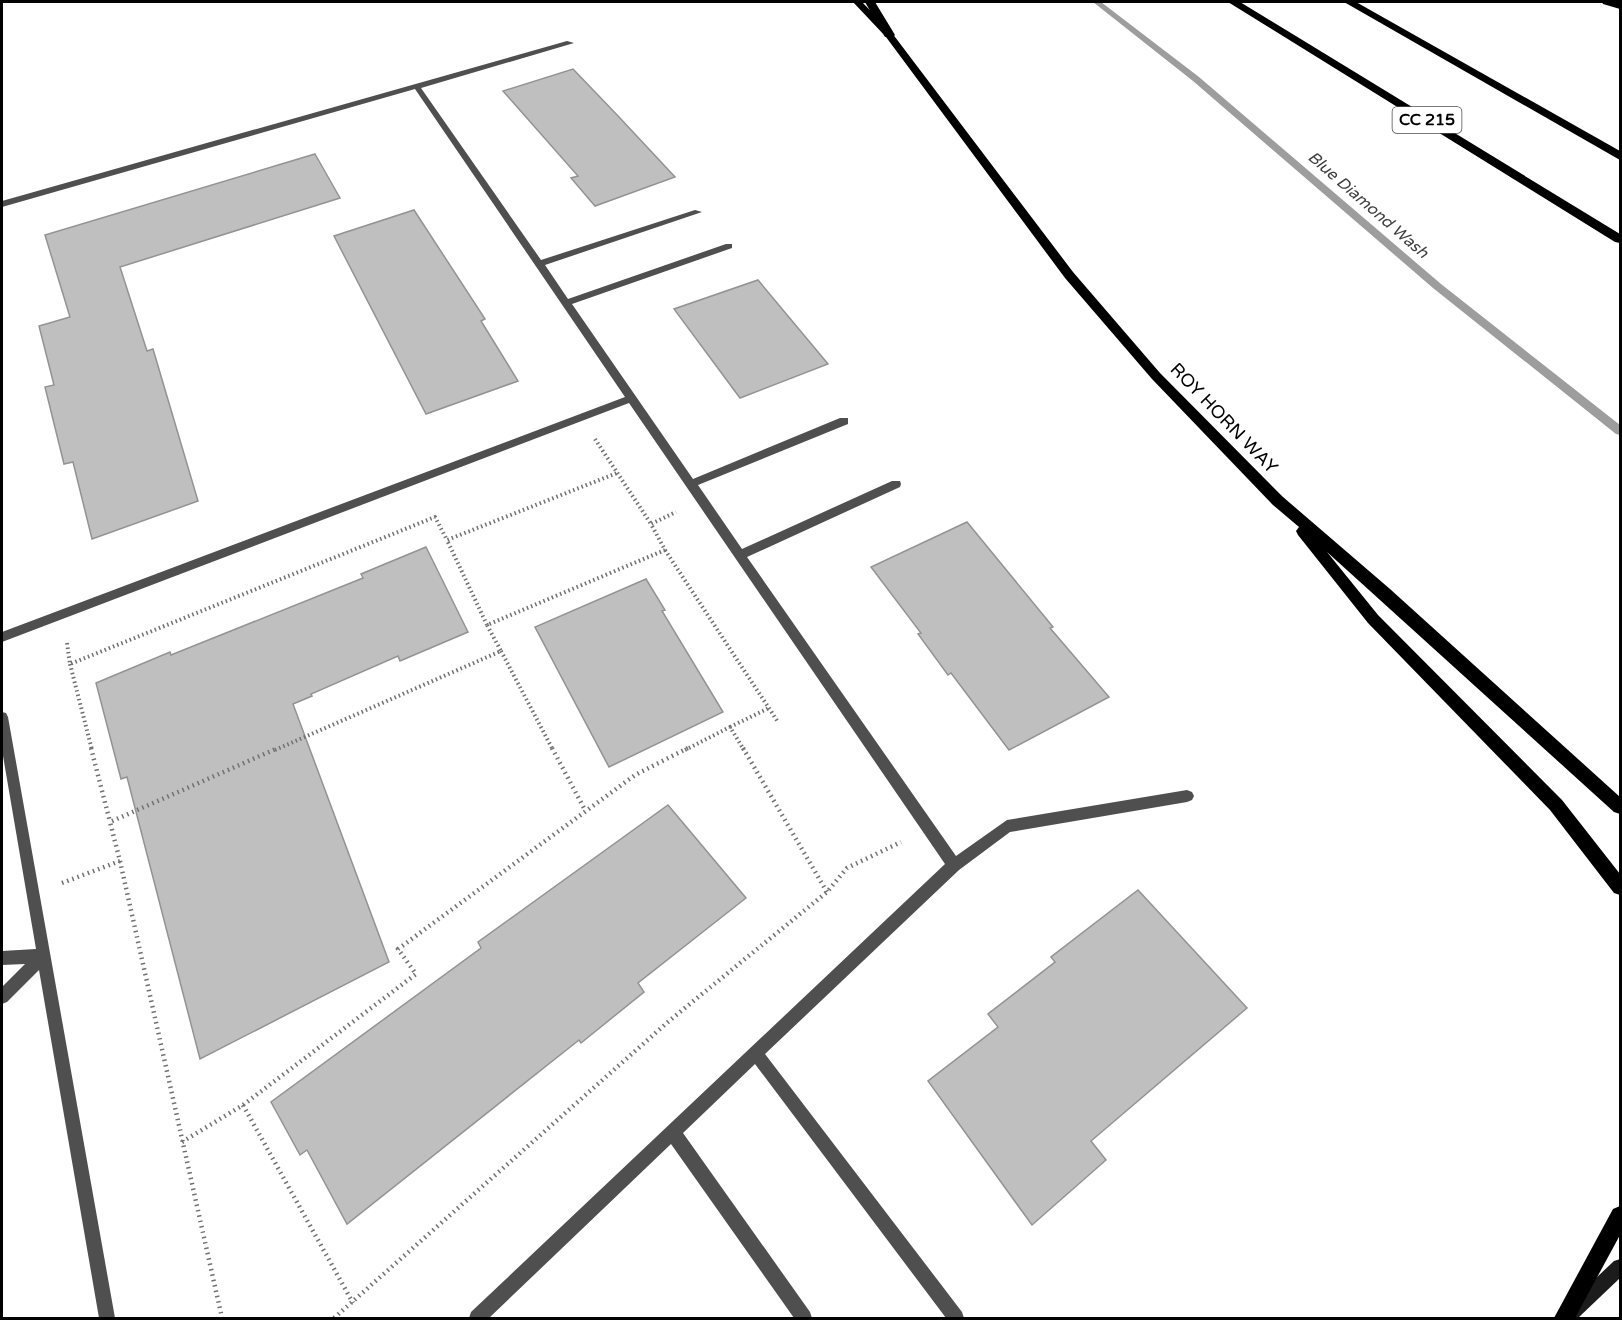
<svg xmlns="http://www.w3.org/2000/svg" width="1622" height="1320" viewBox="0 0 1622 1320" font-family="'Varela Round',sans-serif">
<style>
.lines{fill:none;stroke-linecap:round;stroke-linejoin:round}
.stream{fill:#9d9d9d;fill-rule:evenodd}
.building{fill:#bfbfbf;stroke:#939393;stroke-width:1.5}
.path-far1{stroke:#717171;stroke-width:4;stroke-dasharray:1.5 3;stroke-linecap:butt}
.path{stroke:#717171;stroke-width:4.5;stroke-dasharray:1.5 4;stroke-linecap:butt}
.service{fill:#4f4f4f;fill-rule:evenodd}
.secondary{fill:#1c1c1c;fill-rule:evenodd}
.primary{fill:#000;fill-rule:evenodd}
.motorway{fill:#000;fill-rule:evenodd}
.labels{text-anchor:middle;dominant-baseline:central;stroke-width:4.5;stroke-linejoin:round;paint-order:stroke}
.shield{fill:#fff;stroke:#4c4c4c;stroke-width:1.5}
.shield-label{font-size:16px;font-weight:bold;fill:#000}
.far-water-label{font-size:16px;font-style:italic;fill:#3e3e3e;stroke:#fff}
.street-label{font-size:18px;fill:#000;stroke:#fff}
</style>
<rect width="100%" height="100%" fill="#fff"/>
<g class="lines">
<polygon class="stream" points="1093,2 1101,2 1199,77 1441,284 1620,425 1620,435 1616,434 1433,288 1193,81"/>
</g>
<g class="building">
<polygon points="573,69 619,117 675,177 595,206 571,178 578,176 503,91"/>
<polygon points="315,154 340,198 120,267 147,351 153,349 198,501 92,539 73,462 64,464 45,387 54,385 39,326 70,317 45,235"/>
<polygon points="414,210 485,319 481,321 518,381 426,414 334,236"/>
<polygon points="758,280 828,364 740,398 674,309"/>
<polygon points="967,522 1053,627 1050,628 1109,697 1009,750 951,673 948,675 918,634 921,633 871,567"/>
<polygon points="426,547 468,632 400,661 398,656 311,694 312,696 293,704 389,962 200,1059 127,777 121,779 96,683 170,652 171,655 363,578 361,574"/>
<polygon points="646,579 665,610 662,611 723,712 609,767 535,627"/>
<polygon points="668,805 746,898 638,983 644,992 581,1043 579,1040 347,1224 307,1150 300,1155 271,1102 481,948 478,942"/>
<polygon points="1138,890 1247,1008 1091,1141 1106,1160 1032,1225 928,1081 998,1027 988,1014 1055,962 1051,957"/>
</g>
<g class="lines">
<g class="path-far1">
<polyline points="595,439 651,524"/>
<polyline points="665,550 778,722"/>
<polyline points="487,625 447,540 617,473"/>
<polyline points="67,643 70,664 435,517 447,540"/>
<polyline points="501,651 553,750"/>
<polyline points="70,664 92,750"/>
<polyline points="730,727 769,708"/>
<polyline points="275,750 501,651 487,625 665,550 651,524 676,512"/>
<polyline points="685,750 730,727 744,750"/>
</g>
<g class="path">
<polyline points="91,748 110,822"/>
<polyline points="552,748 585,810"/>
<polyline points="743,748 827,892"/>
<polyline points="120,861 222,1318"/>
<polyline points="62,883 120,861 110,822 278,748"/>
<polyline points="243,1105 353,1303"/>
<polyline points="182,1142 243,1105 416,974 398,949 635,775 688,748"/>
<polyline points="334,1318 669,1021 827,892 847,868 901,842"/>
</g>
<g class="service">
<polygon points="567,41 574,43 421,88 541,260 695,210 702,212 545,265 568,299 726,244 732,244 732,248 572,304 693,479 840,418 848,418 848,424 698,485 742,549 892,481 900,481 901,484 900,487 747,557 956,856 1007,820 1187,790 1192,792 1194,796 1192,800 1187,802 1010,832 959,870 765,1054 962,1312 964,1318 946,1318 755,1064 683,1133 810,1312 812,1318 794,1318 671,1144 489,1318 469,1318 471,1312 945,864 629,403 2,642 2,632 625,397 415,89 2,207 2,201"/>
<polygon points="2,712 6,713 8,717 115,1318 99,1318 39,970 7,1002 2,1004 2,987 25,964 2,965 2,951 36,949 2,750"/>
</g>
<polygon class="secondary" points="1620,1259 1620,1278 1578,1318 1558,1318 1560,1312 1614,1261"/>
<g class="primary">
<polygon points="853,2 862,2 892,33 1073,272 1160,373 1283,497 1390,589 1620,797 1620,814 1614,812 1327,552 1378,615 1562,800 1620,874 1620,895 1614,893 1550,810 1368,623 1298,535 1296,531 1299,527 1273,505 1152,379 1065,278 886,37"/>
<polygon points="1620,1206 1620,1235 1575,1318 1554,1318 1613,1209"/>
</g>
<g class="motorway">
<polygon points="865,2 875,2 895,35 893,37 885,37"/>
<polygon points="1228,2 1240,2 1620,234 1620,243 1615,242"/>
<polygon points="1344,2 1356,2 1620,151 1620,160"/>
<polygon points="1602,2 1620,3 1620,9 1603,4"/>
</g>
</g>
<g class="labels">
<rect class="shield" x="1392.5" y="107" width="69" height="26" rx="4.5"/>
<g class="shield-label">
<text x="1427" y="120">CC 215</text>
</g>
<g class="far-water-label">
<text transform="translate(1368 205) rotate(41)">Blue Diamond Wash</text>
</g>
<g class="street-label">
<text transform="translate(1224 418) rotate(46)">ROY HORN WAY</text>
</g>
</g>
<rect width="1622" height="1320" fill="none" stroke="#000000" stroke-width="6"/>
</svg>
